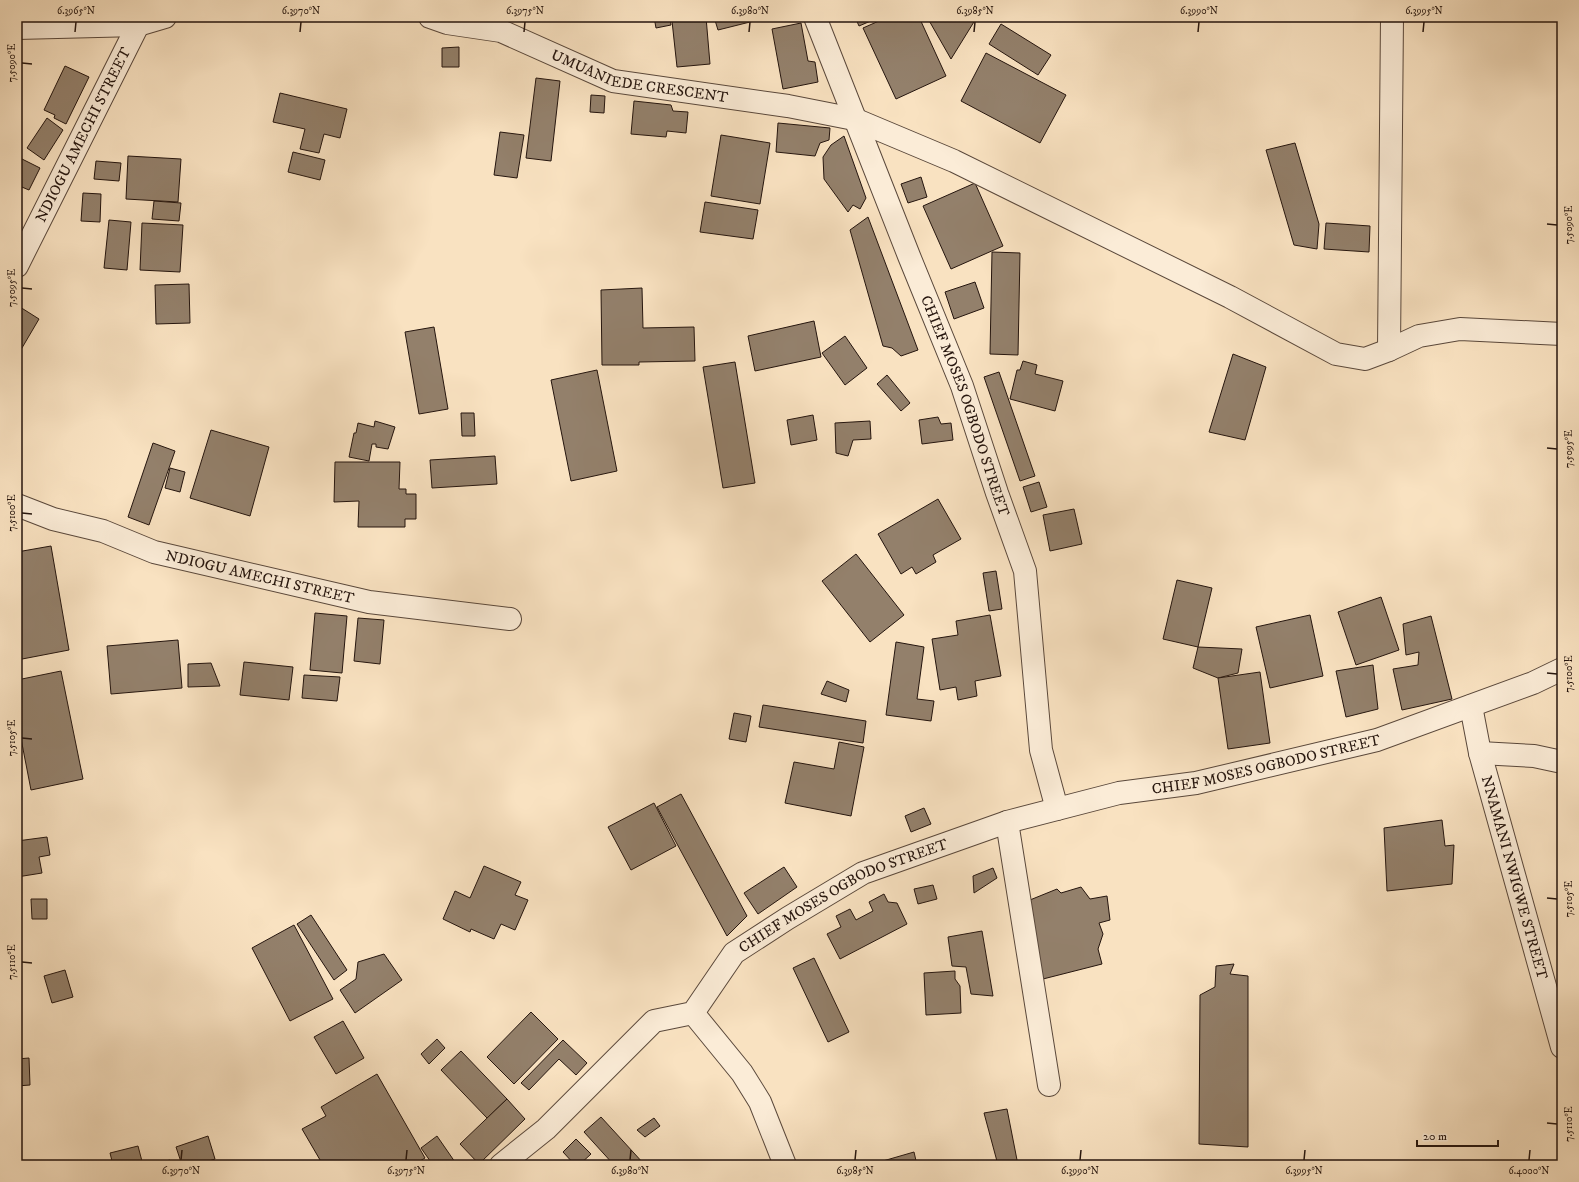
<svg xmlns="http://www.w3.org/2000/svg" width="1579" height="1182" viewBox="0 0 1579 1182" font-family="'IM FELL DW Pica',serif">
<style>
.building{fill:#93806b;stroke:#25150e}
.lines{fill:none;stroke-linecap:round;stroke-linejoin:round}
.minor-casing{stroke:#5a483b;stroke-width:24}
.minor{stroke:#fbecd7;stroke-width:22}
.ticks{fill:none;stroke:#25150e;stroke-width:1.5}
.labels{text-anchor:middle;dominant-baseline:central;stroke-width:3;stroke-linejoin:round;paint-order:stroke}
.street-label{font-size:15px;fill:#25150e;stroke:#fbecd7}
.neatline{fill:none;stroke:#25150e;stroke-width:1.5}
.ticks-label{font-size:10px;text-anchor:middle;fill:#25150e}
</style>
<rect width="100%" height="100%" fill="#f9e2c1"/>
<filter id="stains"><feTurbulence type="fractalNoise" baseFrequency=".005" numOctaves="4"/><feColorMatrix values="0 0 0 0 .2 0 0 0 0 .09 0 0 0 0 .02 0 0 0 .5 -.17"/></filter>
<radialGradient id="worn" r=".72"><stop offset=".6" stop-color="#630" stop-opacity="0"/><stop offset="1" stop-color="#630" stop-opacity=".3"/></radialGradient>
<g class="building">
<polygon points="654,17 670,17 671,25 656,28"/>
<polygon points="706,17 710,64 677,67 672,21"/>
<polygon points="714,17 757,17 758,20 718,30"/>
<polygon points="855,17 880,17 859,26"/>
<polygon points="888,17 919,17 946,76 896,99 863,28"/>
<polygon points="927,17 977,17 951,59"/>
<polygon points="801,23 808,61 815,62 818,82 783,89 772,29"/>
<polygon points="1001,24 1051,55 1038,75 989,44"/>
<polygon points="459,47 459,67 442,67 442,48"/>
<polygon points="986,53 1066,95 1040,143 961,101"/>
<polygon points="65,66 89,77 66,124 54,118 55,115 44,110"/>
<polygon points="536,78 560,81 551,161 526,158"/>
<polygon points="280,93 347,109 340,138 324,134 319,153 300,149 305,129 273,122"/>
<polygon points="591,95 605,96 604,113 590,112"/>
<polygon points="634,101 671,105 673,111 688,112 686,133 667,131 666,137 631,134"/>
<polygon points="47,118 63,130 44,160 27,148"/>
<polygon points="778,123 830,128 829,140 820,143 815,156 776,152"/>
<polygon points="500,132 524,135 517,178 494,175"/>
<polygon points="721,135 770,143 760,204 711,196"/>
<polygon points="844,136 866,198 860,209 853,205 848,212 824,179 823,157 831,145"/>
<polygon points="1295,143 1319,224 1317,249 1294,245 1266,150"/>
<polygon points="293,152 325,160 320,180 288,172"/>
<polygon points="128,156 181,159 178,202 126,199"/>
<polygon points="20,158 40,168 29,190 17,185 17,165"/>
<polygon points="96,161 121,163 119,181 94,179"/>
<polygon points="921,177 927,197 908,203 901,184"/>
<polygon points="975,183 1003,246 951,269 923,206"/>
<polygon points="83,193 101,194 100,222 81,221"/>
<polygon points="154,201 181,203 179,221 152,219"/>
<polygon points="705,202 758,210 753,239 700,232"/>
<polygon points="868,217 918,350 901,356 892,348 883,346 850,230"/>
<polygon points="109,220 131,222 127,270 104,268"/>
<polygon points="142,223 183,225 180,272 140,270"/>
<polygon points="1326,223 1370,226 1369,252 1324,249"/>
<polygon points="992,252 1020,253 1018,355 990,354"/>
<polygon points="975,282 984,308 954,319 945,292"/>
<polygon points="189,284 190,323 156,324 155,285"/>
<polygon points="642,288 643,328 694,327 695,361 639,362 639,365 602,365 601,290"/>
<polygon points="20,307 39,319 19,353 17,352 17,314 19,315"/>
<polygon points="814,321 821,357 755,371 748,336"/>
<polygon points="434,327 448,409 419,414 405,332"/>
<polygon points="845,336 867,368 845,385 822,353"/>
<polygon points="1233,354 1266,367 1245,440 1209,432"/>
<polygon points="1023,361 1037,365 1035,374 1063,381 1055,411 1010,399 1017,370 1020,370"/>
<polygon points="735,362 755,483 723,488 703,367"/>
<polygon points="597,370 617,471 571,481 551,380"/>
<polygon points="999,372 1035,476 1020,481 984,377"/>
<polygon points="887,375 910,403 901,411 877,384"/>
<polygon points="461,413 474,413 475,436 462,436"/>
<polygon points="813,415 817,440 791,445 787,420"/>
<polygon points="938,417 941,424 951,423 953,440 922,444 919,420"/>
<polygon points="375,421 395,427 388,449 376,447 376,444 372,444 369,461 349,457 354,433 356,433 358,423 374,427"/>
<polygon points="870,421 871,439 853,440 848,456 836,453 835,423"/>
<polygon points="211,430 269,447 250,516 190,498"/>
<polygon points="153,443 175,451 149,525 128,517"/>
<polygon points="495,456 497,484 432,488 430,460"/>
<polygon points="335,462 400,462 399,489 406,489 406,494 416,494 416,519 405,519 405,527 358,527 359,501 334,502"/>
<polygon points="170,468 185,472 180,492 165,488"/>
<polygon points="1039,482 1047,507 1031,512 1023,487"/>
<polygon points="938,499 961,539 933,555 936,562 916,574 912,567 901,574 878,534"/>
<polygon points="1074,509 1082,544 1050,551 1043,515"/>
<polygon points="51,546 69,650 17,660 17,552"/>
<polygon points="856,554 904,615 870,642 822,581"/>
<polygon points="996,571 1002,609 989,611 983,573"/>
<polygon points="1177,580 1212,588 1198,647 1163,639"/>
<polygon points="1381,597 1399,650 1356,665 1338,612"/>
<polygon points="315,613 347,616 342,673 310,670"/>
<polygon points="990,615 1001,676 975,681 977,696 958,700 956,687 940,690 932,639 958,635 956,621"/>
<polygon points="1310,615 1323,676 1270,688 1256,627"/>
<polygon points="1431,616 1452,699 1402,710 1393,669 1418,665 1419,652 1406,655 1403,624"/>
<polygon points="358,618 384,620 380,664 354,661"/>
<polygon points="178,640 182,688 111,694 107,646"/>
<polygon points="896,642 924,647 917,699 934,701 931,721 886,715"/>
<polygon points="1198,647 1242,649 1238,673 1218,678 1193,668"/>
<polygon points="244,662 293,667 289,700 240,695"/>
<polygon points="211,663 220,686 188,687 188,664"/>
<polygon points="1373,665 1378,709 1346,717 1336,671"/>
<polygon points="61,671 83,779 31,790 17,718 17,680"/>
<polygon points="1260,672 1270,743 1228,749 1218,678"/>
<polygon points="304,675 340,677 337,701 302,698"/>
<polygon points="827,681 849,690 846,702 821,694"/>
<polygon points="763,705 866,721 863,743 759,727"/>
<polygon points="734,713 751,716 746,742 729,739"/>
<polygon points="839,742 864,747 851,816 785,803 794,762 834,769"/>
<polygon points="681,794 747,916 727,936 657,807"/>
<polygon points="654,803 676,846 631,870 608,827"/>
<polygon points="924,808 931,824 911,832 905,816"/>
<polygon points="1442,820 1445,846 1454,845 1452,884 1387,891 1384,828"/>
<polygon points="47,837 50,855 39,857 42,873 17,877 17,841"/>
<polygon points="484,866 521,882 515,895 528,900 515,930 501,924 494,939 471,929 470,932 443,919 455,891 470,898"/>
<polygon points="784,867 797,887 758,914 744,893"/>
<polygon points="993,868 997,878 974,893 973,876"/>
<polygon points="933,885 937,899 918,904 914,889"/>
<polygon points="1081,887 1090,899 1107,896 1110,920 1099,923 1103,934 1098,949 1102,964 1043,979 1025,902 1057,889 1061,893"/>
<polygon points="884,894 888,902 897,903 907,924 840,959 827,934 841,927 836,916 850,909 856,920 873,911 869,902"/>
<polygon points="31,899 47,899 47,919 32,919"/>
<polygon points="311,915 347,970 334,980 297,924"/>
<polygon points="294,925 333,999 290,1021 252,948"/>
<polygon points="982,931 993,996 971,994 966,967 952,966 948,937"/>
<polygon points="384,954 402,980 355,1013 340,990 356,979 358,962"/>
<polygon points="814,958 849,1032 828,1042 793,968"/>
<polygon points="1234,964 1230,974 1248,976 1248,1147 1199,1144 1200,995 1215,987 1216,966"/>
<polygon points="65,970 73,997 52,1003 44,976"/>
<polygon points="955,971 955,979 960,986 961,1013 926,1015 924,973"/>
<polygon points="531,1012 558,1039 514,1084 487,1057"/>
<polygon points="343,1021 364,1058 336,1074 314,1037"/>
<polygon points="437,1039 445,1048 429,1064 421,1054"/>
<polygon points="563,1040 587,1063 576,1075 559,1059 529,1090 521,1083"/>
<polygon points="461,1051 507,1099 487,1118 441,1070"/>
<polygon points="29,1058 30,1085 17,1086 17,1059"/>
<polygon points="377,1074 425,1158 413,1165 323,1165 302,1129 326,1116 321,1107"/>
<polygon points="507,1099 525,1119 479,1164 460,1144"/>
<polygon points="1007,1109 1018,1165 998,1165 984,1113"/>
<polygon points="601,1117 644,1164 643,1165 614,1165 584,1132"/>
<polygon points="654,1118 660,1126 645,1137 637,1130"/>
<polygon points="208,1136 215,1159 197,1165 182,1165 176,1147"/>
<polygon points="437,1136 455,1162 451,1165 433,1165 421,1148"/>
<polygon points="576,1139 591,1154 579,1165 575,1165 563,1152"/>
<polygon points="138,1146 143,1165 113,1165 110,1153"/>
<polygon points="914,1152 917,1165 877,1165 876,1163"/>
<polygon points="170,1160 171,1165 152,1165 152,1164"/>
</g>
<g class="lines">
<g class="minor-casing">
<g id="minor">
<path id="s1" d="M 430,17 L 447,23 L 501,31 L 613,81 L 788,106 L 854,119 L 954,161 L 1230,297 L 1336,354 L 1365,359 L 1389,350 L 1419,336 L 1460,329 L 1562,334"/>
<path id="s2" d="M 815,17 L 909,256 L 962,386 L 997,493 L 1025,571 L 1041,750 L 1057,809"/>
<polyline points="17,28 138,25 165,17"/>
<path id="s3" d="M 17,266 L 138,25"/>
<polyline points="1389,350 1392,17"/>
<path id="s4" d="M 17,505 L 53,519 L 103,531 L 154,552 L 369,602 L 510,619"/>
<path id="s5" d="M 1471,706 L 1480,753 L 1562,1047"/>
<polyline points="1480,753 1534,756 1562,762"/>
<polyline points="1007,822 1049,1085"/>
<polyline points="693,1013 742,1073 760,1102 785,1165"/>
<path id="s6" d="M 501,1165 L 546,1129 L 654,1021 L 693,1013 L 734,953 L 788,918 L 863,873 L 1007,822 L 1119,793 L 1196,783 L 1377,740 L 1533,683 L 1562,669"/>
</g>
</g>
<use href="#minor" class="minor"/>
</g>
<path class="ticks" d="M 75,32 L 76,22M 300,32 L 301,22M 524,32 L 525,22M 749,32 L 750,22M 974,32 L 975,22M 1198,32 L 1199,22M 1423,32 L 1424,22M 22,63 L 32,64M 1547,224 L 1557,225M 22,288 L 32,289M 1547,448 L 1557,449M 22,513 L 32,514M 1547,673 L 1557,674M 22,738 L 32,739M 1547,898 L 1557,899M 22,962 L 32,963M 1547,1123 L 1557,1124M 181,1160 L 182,1150M 406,1160 L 407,1150M 630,1160 L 631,1150M 855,1160 L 856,1150M 1080,1160 L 1081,1150M 1304,1160 L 1305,1150M 1529,1160 L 1530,1150"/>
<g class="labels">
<g class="street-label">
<text stroke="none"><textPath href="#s1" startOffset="220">UMUANIEDE CRESCENT</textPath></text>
<text stroke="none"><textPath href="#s3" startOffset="147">NDIOGU AMECHI STREET</textPath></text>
<text stroke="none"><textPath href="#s2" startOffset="417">CHIEF MOSES OGBODO STREET</textPath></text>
<text stroke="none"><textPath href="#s4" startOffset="254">NDIOGU AMECHI STREET</textPath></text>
<text stroke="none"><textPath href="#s6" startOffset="893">CHIEF MOSES OGBODO STREET</textPath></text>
<text stroke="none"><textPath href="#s5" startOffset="177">NNAMANI NWIGWE STREET</textPath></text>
<text stroke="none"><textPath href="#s6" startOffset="447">CHIEF MOSES OGBODO STREET</textPath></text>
</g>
</g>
<rect width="1579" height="1182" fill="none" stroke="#f9e2c1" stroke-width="44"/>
<path d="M1417 1140v6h81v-6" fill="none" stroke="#25150e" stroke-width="2"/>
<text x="1423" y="1140" font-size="12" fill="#25150e" stroke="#fbecd7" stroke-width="3" paint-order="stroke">20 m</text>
<rect x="22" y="22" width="1535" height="1138" class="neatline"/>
<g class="ticks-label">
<text x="76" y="14">6.3965°N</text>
<text x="301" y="14">6.3970°N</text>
<text x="525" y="14">6.3975°N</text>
<text x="750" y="14">6.3980°N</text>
<text x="975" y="14">6.3985°N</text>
<text x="1199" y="14">6.3990°N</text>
<text x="1424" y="14">6.3995°N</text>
<text transform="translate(11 63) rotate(-90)" y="4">7.5090°E</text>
<text transform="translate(1568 225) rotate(-90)" y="4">7.5090°E</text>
<text transform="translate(11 288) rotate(-90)" y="4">7.5095°E</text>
<text transform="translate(1568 449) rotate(-90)" y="4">7.5095°E</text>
<text transform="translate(11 513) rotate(-90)" y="4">7.5100°E</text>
<text transform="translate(1568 674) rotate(-90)" y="4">7.5100°E</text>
<text transform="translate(11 738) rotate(-90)" y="4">7.5105°E</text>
<text transform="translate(1568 899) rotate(-90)" y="4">7.5105°E</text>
<text transform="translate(11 962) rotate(-90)" y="4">7.5110°E</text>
<text transform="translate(1568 1124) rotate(-90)" y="4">7.5110°E</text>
<text x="181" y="1174">6.3970°N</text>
<text x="406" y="1174">6.3975°N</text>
<text x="630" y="1174">6.3980°N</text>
<text x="855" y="1174">6.3985°N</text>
<text x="1080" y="1174">6.3990°N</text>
<text x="1304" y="1174">6.3995°N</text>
<text x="1529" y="1174">6.4000°N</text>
</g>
<rect width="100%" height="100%" filter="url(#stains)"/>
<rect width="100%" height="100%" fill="url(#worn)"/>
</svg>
